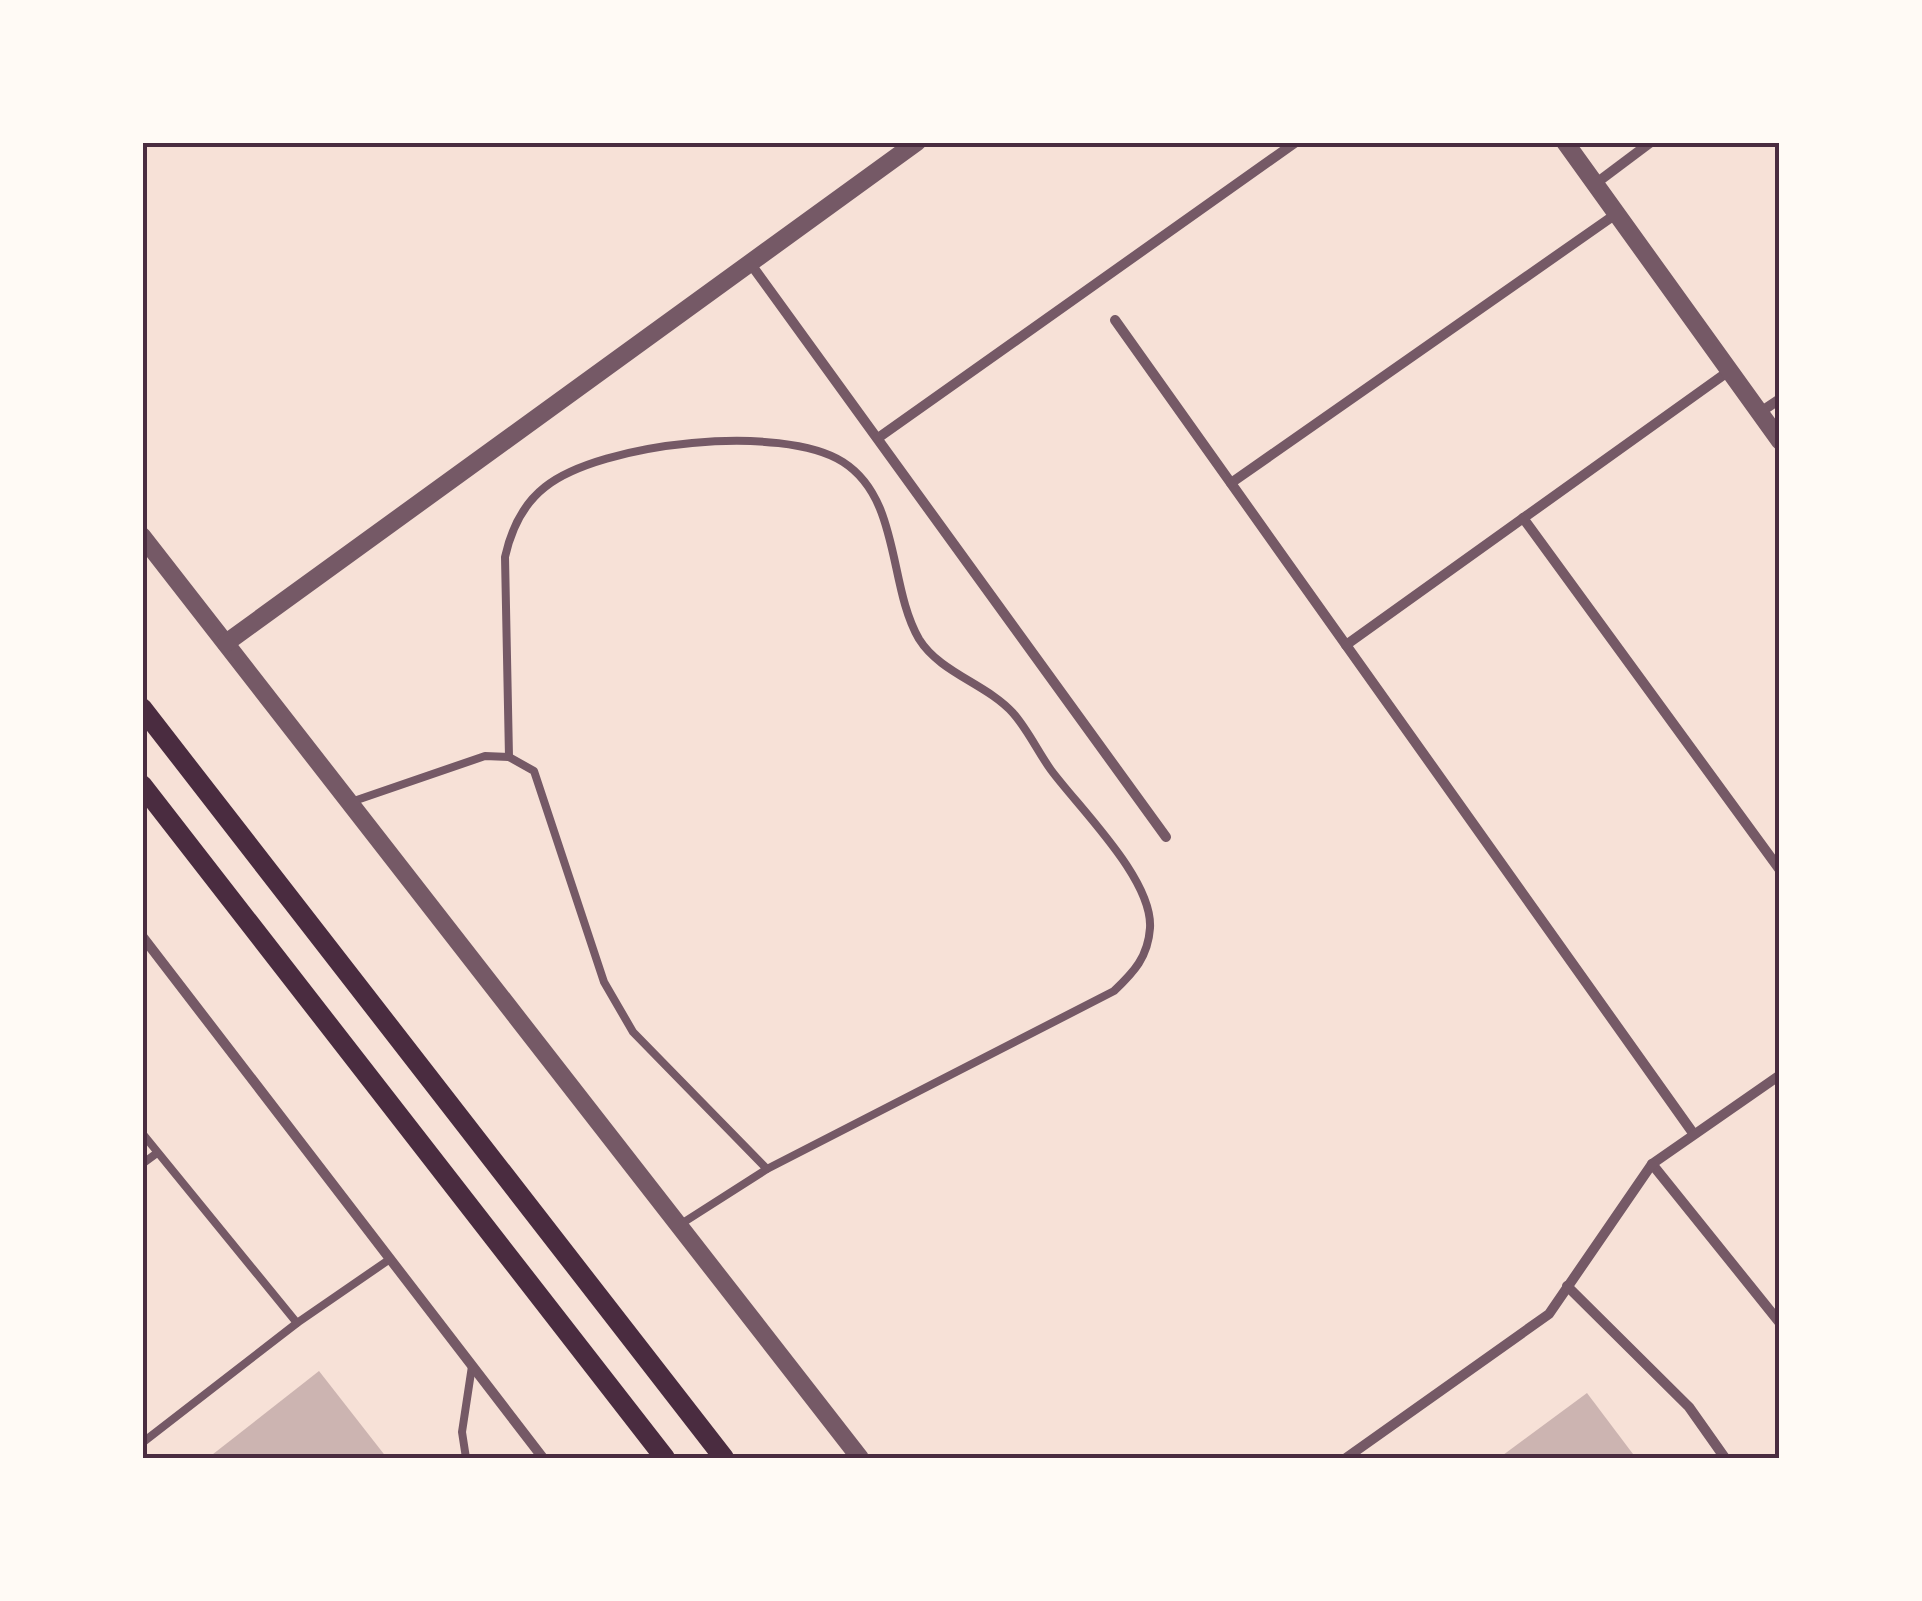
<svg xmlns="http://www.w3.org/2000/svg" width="1922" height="1601" viewBox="0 0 1922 1601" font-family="Mulish,sans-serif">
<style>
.building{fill:#ccb4b1}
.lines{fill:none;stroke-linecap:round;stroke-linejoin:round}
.service{stroke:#755966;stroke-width:8}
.minor{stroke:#755966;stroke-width:10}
.tertiary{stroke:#755966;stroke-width:18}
.secondary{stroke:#4a2c40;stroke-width:20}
.neatline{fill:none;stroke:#4a2c40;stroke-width:4}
</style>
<rect width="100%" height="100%" fill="#f7e1d7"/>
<g class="building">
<polygon points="319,1371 387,1458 208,1458"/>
<polygon points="1587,1393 1636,1458 1499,1458"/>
</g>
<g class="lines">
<g class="service">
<path d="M 509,757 L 505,557 C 511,530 522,505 545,487 C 601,442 782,423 843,462 C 901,499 888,586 919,639 C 940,673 987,684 1013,713 C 1028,730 1038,752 1051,770 C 1079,808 1153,879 1150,928 C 1148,957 1134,972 1114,991 L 767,1169 L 681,1224"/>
<polyline points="351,802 485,756 509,757 534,771 604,982 633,1032 767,1169"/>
<polyline points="142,1133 297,1323"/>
<polyline points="142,1164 157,1153"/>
<polyline points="142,1443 297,1323 390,1259"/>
<polyline points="466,1458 462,1432 472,1366"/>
</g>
<g class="minor">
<polyline points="1595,184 1651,142"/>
<polyline points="750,263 1166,837"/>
<polyline points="1115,320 1693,1133"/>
<polyline points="1759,413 1780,399"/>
<polyline points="878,438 1296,142"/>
<polyline points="1231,483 1616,214"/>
<polyline points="1523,518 1780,870"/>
<polyline points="1346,645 1729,371"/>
<polyline points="142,936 543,1458"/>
<polyline points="1652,1164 1780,1323"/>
<polyline points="1567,1286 1689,1407 1725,1458"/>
<polyline points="1346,1458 1549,1314 1652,1164 1780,1075"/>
</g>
<g class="tertiary">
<polyline points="1565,142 1780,441"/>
<polyline points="142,536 860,1458"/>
<polyline points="226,643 917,142"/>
</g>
<g class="secondary">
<polyline points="142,708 724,1458"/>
<polyline points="142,785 665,1458"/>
</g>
</g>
<rect width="1922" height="1601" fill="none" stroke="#fffaf5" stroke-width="290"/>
<rect x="145" y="145" width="1632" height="1311" class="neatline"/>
</svg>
